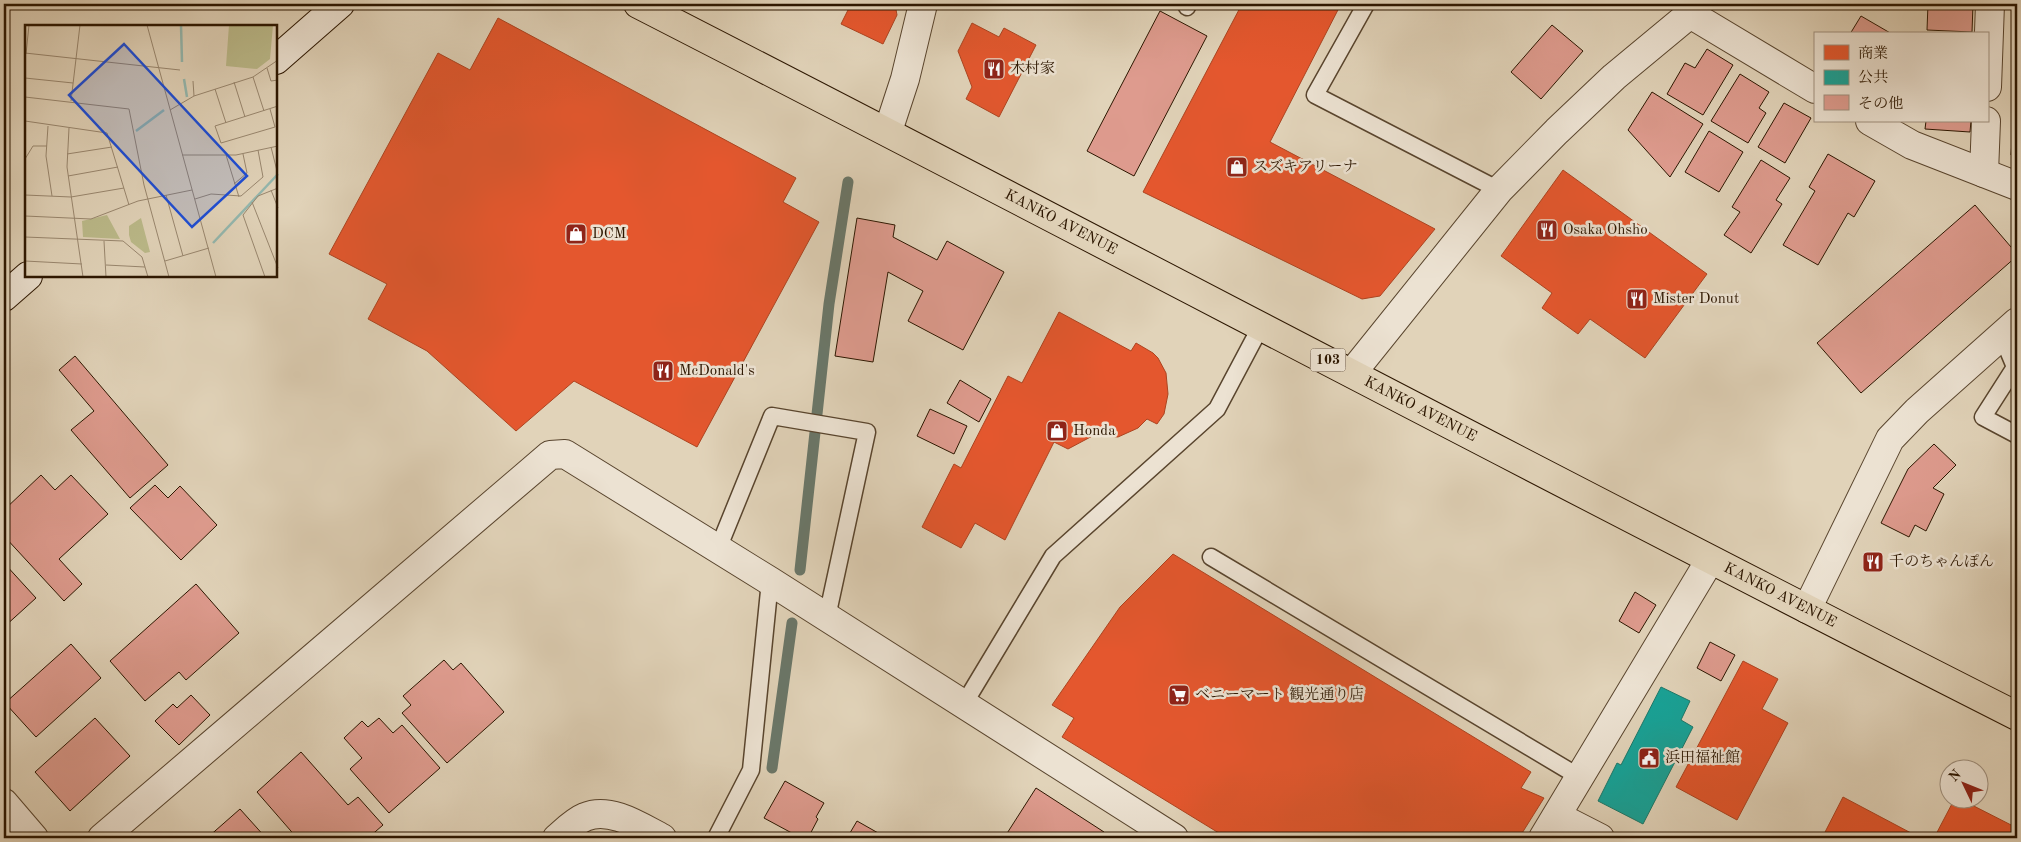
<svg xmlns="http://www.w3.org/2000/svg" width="2021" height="842" viewBox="0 0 2021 842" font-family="'Old Standard TT','Noto Serif JP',serif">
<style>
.shops{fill:#e4572e;stroke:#ad4420}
.public{fill:#17a398;stroke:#1d796a}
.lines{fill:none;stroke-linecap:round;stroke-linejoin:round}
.stream{stroke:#6a7769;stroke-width:11}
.building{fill:#de9b8e;stroke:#2c1600}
.lane-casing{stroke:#59452e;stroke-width:19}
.street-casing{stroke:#59452e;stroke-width:30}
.secondary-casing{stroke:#2c1600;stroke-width:30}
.highway-casing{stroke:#2c1600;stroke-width:30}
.lane{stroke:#ece2d2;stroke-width:16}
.street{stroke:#ece2d2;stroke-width:28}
.secondary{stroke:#ece2d2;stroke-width:28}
.highway{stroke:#e1d3b9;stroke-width:28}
.labels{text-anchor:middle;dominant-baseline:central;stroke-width:5;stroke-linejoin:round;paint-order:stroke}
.shield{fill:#ece2d2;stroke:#66533f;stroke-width:1}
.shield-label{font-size:14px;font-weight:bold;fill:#2c1600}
.poi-label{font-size:15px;fill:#2c1600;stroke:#ece2d2;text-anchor:start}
.street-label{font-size:15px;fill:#2c1600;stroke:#ece2d2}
.inset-river{fill:none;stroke:#94b8af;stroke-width:2.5}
.inset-road{fill:none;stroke:#99876f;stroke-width:1}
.view{fill:#1d4ed8;fill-opacity:0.15;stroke:#1d4ed8;stroke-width:2.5}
.inset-edge{fill:none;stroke:#2c1600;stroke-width:2.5}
</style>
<rect width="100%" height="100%" fill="#e1d3b9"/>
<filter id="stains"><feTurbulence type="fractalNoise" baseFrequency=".004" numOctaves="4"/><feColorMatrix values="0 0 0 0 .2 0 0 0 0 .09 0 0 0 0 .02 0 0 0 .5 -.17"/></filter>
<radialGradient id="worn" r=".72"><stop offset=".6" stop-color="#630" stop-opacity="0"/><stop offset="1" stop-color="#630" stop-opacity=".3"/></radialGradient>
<g class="shops">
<polygon points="851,4 895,4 897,15 883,44 841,24"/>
<polygon points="1242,4 1341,4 1270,142 1435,229 1380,296 1362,299 1143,192"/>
<polygon points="498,18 796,178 783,202 819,222 697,447 574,381 516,431 427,351 368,319 387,284 329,254 438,53 470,70"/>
<polygon points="972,23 999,37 1004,28 1036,45 999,117 966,99 972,87 958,51"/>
<polygon points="1563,170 1707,274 1645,358 1590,319 1578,334 1542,308 1552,293 1501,256"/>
<polygon points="1059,312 1131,351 1136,343 1153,353 1158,358 1166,373 1168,394 1164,414 1157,424 1147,419 1138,428 1118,437 1107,436 1098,433 1068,449 1054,442 1005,540 975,523 961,548 922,527 954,464 961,468 1008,376 1022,383"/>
<polygon points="1173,554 1531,772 1521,788 1544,798 1519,838 1227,838 1062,737 1074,718 1052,705 1120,607"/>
<polygon points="1743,661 1778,679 1762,709 1788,723 1737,820 1676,787"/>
<polygon points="1843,797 1911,833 1908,838 1822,838"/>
<polygon points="1954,800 1962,800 2017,828 2017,838 1934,838"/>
</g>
<polygon class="public" points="1661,687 1690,701 1681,720 1693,727 1643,824 1598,801 1617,763 1621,765"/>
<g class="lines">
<g class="stream">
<polyline points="800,570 829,304 848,182"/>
<polyline points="772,768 792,623"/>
</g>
</g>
<g class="building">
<polygon points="1928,4 1973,4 1972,32 1927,30"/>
<polygon points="1160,11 1207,36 1134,176 1087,151"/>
<polygon points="1861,16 1892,34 1850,34"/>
<polygon points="1552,25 1583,51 1541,99 1511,72"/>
<polygon points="1707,49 1733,65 1703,115 1667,94 1685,63 1695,68"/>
<polygon points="1740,74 1769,92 1759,108 1766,113 1748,143 1711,121"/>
<polygon points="1652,92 1703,124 1670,177 1628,130"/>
<polygon points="2015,98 2017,98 2017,155 2011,155"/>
<polygon points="1784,103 1811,118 1785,163 1758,147"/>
<polygon points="1926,121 1971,121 1970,132 1925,129"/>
<polygon points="1709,131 1743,152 1719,192 1685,172"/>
<polygon points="1828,154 1875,181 1854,217 1848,213 1818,265 1783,245 1815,191 1809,187"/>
<polygon points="1761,160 1790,178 1776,200 1782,204 1751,253 1724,235 1740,212 1732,207"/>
<polygon points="1975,205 2017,254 2017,256 1861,393 1817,343"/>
<polygon points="857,218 895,225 893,237 937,260 947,241 1004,272 963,350 908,321 923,291 888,272 873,362 835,356"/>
<polygon points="75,356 168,465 130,498 71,430 94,411 59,370"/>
<polygon points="960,380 991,399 979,422 947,403"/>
<polygon points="930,409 967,426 954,454 917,436"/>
<polygon points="1934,444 1956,465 1933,488 1944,494 1926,531 1915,525 1909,537 1881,523 1908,469"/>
<polygon points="41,475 55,490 71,475 108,514 59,559 82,584 64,601 4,536 4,510"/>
<polygon points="155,485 168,498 180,486 217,525 181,560 130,508"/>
<polygon points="4,563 36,598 4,627"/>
<polygon points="196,584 239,633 186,680 179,672 145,701 110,661"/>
<polygon points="1635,592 1656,605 1639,633 1619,621"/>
<polygon points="1710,642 1735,655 1721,681 1697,668"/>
<polygon points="71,644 101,678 36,737 5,703"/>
<polygon points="444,660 453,670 461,663 504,712 447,763 402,713 411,705 403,696"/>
<polygon points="191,695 210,715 179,745 155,721 173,704 177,708"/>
<polygon points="95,718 130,756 70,811 35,772"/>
<polygon points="379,718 393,733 402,725 440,768 389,813 350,769 362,758 344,738 362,721 368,727"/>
<polygon points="301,752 348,805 358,797 383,825 368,838 297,838 257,792"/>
<polygon points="785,781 824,803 816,817 818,819 808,838 801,838 764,818"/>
<polygon points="1036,788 1104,832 1100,838 1004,838"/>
<polygon points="240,809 266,838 207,838"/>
<polygon points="857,821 887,838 847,838"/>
</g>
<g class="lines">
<g class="lane-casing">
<g id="lane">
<polyline points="1366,4 1315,95 1499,190"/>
<polyline points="1187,7 1188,4"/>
<polyline points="2002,336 2015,367 1983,417 2017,435"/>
<polyline points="718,549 772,416 867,432 827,617"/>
<polyline points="1211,557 1581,778"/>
<polyline points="964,704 1053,556 1217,409 1261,326"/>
<polyline points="716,838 751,770 770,581"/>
</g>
</g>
<g class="street-casing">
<g id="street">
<polyline points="1690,14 1815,89"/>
<polyline points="1987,87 1990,4"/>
<polyline points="1870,121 1912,145 2017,186"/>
<polyline points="888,131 905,79 923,4"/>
<polyline points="1984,173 1986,121"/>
<polyline points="1352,373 1499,190 1557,131 1614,77 1690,14 1698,4"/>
<polyline points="1807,609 1890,439 1917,411 2017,322"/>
<polyline points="4,803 34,838"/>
<polyline points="1557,816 1600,838"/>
<polyline points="102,838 550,455 565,454 770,581 1174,838"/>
<path d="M 557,838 C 565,831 575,821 585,817 C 610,806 641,827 662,838"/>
<polyline points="1543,838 1710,560"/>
</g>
</g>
<g class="secondary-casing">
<g id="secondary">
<polyline points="276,60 340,4"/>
<polyline points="4,297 28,276"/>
</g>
</g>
<g class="highway-casing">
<g id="highway">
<path id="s1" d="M 638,4 C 1099,240 1556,483 2017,716"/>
</g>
</g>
<use href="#lane" class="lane"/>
<use href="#street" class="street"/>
<use href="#secondary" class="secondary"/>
<use href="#highway" class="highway"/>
</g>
<defs>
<g id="restaurant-square" transform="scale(1.125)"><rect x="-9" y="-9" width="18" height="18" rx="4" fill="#8f2418" stroke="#ece2d2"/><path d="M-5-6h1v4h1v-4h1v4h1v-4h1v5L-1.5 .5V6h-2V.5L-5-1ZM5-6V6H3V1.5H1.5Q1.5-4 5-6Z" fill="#fff"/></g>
<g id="shop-square" transform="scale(1.125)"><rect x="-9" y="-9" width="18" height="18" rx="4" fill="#8f2418" stroke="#ece2d2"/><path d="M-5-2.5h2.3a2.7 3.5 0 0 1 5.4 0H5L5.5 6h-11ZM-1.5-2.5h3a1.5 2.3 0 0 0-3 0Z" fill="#fff"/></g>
<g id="supermarket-square" transform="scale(1.125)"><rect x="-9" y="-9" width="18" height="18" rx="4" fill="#8f2418" stroke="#ece2d2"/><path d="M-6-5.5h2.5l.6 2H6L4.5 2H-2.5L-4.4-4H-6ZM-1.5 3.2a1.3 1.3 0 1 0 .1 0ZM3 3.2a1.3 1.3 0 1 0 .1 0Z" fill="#fff"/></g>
<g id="civic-square" transform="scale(1.125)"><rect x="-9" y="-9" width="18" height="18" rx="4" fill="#8f2418" stroke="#ece2d2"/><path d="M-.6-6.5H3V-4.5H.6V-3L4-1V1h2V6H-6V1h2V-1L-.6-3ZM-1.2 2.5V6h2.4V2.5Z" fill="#fff"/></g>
</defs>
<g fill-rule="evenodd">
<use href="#restaurant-square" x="994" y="69"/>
<use href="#shop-square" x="1237" y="167"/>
<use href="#restaurant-square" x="1547" y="230"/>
<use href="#shop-square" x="576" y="234"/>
<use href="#restaurant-square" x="1637" y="299"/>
<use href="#restaurant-square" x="663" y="371"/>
<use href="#shop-square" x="1057" y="431"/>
<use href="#restaurant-square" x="1873" y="562"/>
<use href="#supermarket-square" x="1179" y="695"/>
<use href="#civic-square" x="1649" y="758"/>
</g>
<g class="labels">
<rect class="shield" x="1310.5" y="348.5" width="35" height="23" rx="4"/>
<g class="shield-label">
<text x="1328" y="360">103</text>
</g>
<g class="poi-label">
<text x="1010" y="69">木村家</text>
<text x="1253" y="167">スズキアリーナ</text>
<text x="1563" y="230">Osaka Ohsho</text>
<text x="592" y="234">DCM</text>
<text x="1653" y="299">Mister Donut</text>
<text x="679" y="371">McDonald's</text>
<text x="1073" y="431">Honda</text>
<text x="1889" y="562">千のちゃんぽん</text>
<text x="1195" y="695">ベニーマート 観光通り店</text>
<text x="1665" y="758">浜田福祉館</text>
</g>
<g class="street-label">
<text stroke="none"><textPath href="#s1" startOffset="476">KANKO AVENUE</textPath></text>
<text stroke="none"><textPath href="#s1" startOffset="881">KANKO AVENUE</textPath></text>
<text stroke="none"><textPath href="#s1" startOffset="1286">KANKO AVENUE</textPath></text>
</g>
</g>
<g transform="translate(25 25)">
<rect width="252" height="252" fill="#e1d3b9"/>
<path d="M 204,0 L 248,0 L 245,34 L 232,44 L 201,41 ZM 82,190 L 95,214 L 58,212 L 57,196 ZM 116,193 L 125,227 L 120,228 L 106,217 L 104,210 L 104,201 Z" fill="#bbba8a"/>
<path class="inset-river" d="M 156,0 L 157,37M 159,54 L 162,72M 111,106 L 139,85M 188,218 L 253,149"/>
<path class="inset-road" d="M 122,0 L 191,252M 0,28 L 155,45M 1,29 L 4,0M 242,43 L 246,56 L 253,55M 228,52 L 239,86M 0,53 L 48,58M 168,56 L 169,71M 209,57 L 220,92M 190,64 L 201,98M 0,72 L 104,84 L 119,160 L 144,252M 46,76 L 55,0M 245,84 L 250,102 L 196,118 L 190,101 L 253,81M 145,85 L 169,71 L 228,52 L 253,35M 0,96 L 82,108 L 104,180M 23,101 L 21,131 L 27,171M 44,103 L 42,142 L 58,252M 246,122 L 252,146M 42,129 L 87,122M 157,130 L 211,130 L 253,121M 201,130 L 214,172M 0,134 L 8,121 L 22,121M 43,151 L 93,142M 209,159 L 222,148 L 218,129M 246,165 L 253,183M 0,170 L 46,172 L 99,163M 141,170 L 158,231M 170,174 L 186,169 L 216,171 L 238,152 L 233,125M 227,177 L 253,243M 0,191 L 66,194 L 113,176 L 167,165M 0,212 L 98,216 L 117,232 L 123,252M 79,216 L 81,252M 0,236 L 57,239M 140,236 L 184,223M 81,240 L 120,242M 240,252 L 218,190 L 233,171 L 253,163"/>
<path class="view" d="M 99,19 L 222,151 L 167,202 L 44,70 Z"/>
<rect width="252" height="252" class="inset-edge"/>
</g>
<rect width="2021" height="842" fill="none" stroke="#e1d3b9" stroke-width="20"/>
<rect x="5" y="5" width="2011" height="832" fill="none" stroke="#2c1600" stroke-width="2.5"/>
<rect x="10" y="10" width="2001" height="822" fill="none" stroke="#2c1600"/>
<rect x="1814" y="32" width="175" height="90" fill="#ece2d2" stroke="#9f907e"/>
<rect x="1824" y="45" width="25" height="15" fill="#e4572e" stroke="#9f907e"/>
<text x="1858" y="58" font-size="15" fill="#2c1600">商業</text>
<rect x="1824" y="70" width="25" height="15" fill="#17a398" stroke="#9f907e"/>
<text x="1858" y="82" font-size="15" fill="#2c1600">公共</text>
<rect x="1824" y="95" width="25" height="15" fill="#de9b8e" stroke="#9f907e"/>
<text x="1858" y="108" font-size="15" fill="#2c1600">その他</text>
<g transform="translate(1964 784) rotate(313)"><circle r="24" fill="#ece2d2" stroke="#9f907e"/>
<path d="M0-4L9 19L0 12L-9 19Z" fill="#8f2418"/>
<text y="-8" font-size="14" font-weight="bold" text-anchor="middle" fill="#2c1600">N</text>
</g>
<rect width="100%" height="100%" filter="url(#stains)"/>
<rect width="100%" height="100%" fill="url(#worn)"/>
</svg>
